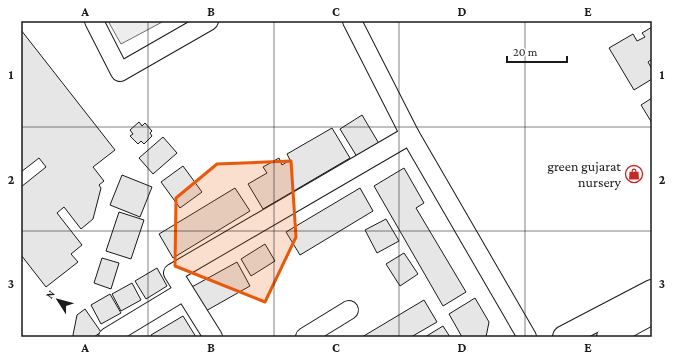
<svg xmlns="http://www.w3.org/2000/svg" width="673" height="358" viewBox="0 0 673 358" font-family="'Crimson Pro',serif">
<style>
.built{fill:#ededed;stroke:#6a6a6a}
.building{fill:#e6e6e6;stroke:#1a1a1a}
.lines{fill:none;stroke-linecap:round;stroke-linejoin:round}
.street-casing{stroke:#1a1a1a;stroke-width:20}
.secondary-casing{stroke:#1a1a1a;stroke-width:24}
.street{stroke:#fff;stroke-width:18}
.secondary{stroke:#fff;stroke-width:22}
.marked{fill:#e8590c;fill-opacity:0.2;stroke:#e8590c;stroke-width:3;stroke-linejoin:round}
.grid{fill:none;stroke:#1a1a1a;stroke-width:1;stroke-opacity:0.55}
.labels{text-anchor:middle;dominant-baseline:central;stroke-width:3;stroke-linejoin:round;paint-order:stroke}
.poi-label{font-size:14px;fill:#1a1a1a;stroke:#fff;text-anchor:end}
.neatline{fill:none;stroke:#1a1a1a;stroke-width:1.5}
.grid-label{font-size:13px;text-anchor:middle;font-weight:bold;fill:#1a1a1a}
</style>
<rect width="100%" height="100%" fill="#fff"/>
<polygon class="built" points="108,21 164,21 121,44"/>
<g class="building">
<polygon points="652,27 652,59 648,62 652,69 652,79 634,90 609,48 633,34 637,41 645,37 642,33"/>
<polygon points="21,30 115,150 93,167 104,181 99,185 101,188 93,219 81,229 64,207 57,213 82,245 71,254 78,262 46,287 21,255 21,187 46,167 39,158 21,172"/>
<polygon points="652,98 652,123 641,105"/>
<polygon points="362,115 381,147 359,160 340,129"/>
<polygon points="139,122 142,126 145,123 152,131 150,133 152,136 144,144 141,141 138,144 130,136 133,134 130,130"/>
<polygon points="332,128 350,158 263,209 248,184 267,173 263,167 279,158 282,165 290,160 287,154"/>
<polygon points="163,137 177,153 153,174 139,158"/>
<polygon points="183,166 202,192 180,208 161,182"/>
<polygon points="404,168 424,203 416,208 466,292 443,306 374,186"/>
<polygon points="122,175 152,187 140,217 110,205"/>
<polygon points="235,188 250,211 173,258 159,234"/>
<polygon points="360,188 373,211 300,255 286,232"/>
<polygon points="119,212 144,220 131,259 106,251"/>
<polygon points="386,219 399,241 377,253 365,230"/>
<polygon points="265,244 275,261 251,276 241,259"/>
<polygon points="404,253 418,274 400,286 386,264"/>
<polygon points="102,258 119,263 111,289 94,283"/>
<polygon points="237,262 250,286 204,312 190,288"/>
<polygon points="157,268 167,286 146,299 135,281"/>
<polygon points="132,283 141,300 121,311 112,294"/>
<polygon points="110,294 121,313 101,324 91,305"/>
<polygon points="475,298 489,322 486,337 462,337 449,314"/>
<polygon points="424,300 437,322 411,337 362,337"/>
<polygon points="85,309 101,332 94,337 74,337 73,335 77,315"/>
<polygon points="183,316 196,337 152,337 151,335"/>
<polygon points="443,326 450,337 425,337"/>
</g>
<g class="lines">
<g class="street-casing">
<g id="street">
<polyline points="94,21 120,72 209,21"/>
<polyline points="352,21 410,135 527,337"/>
<polyline points="108,337 184,291"/>
<polyline points="213,337 173,273 410,135"/>
<polyline points="305,337 349,310"/>
</g>
</g>
<g class="secondary-casing">
<g id="secondary">
<polyline points="564,337 652,291"/>
<polyline points="608,337 652,313"/>
</g>
</g>
<use href="#street" class="street"/>
<use href="#secondary" class="secondary"/>
</g>
<path class="marked" d="M 291,161 L 296,237 L 265,302 L 175,266 L 176,198 L 217,164 Z"/>
<path class="grid" d="M 148,21 L 148,337M 274,21 L 274,337M 399,21 L 399,337M 525,21 L 525,337M 21,127 L 652,127M 21,231 L 652,231"/>
<defs>
<g id="shop-ring" transform="scale(0.9)"><circle r="9.5" fill="#fff" stroke="#c62828" stroke-width="1.5"/><path d="M-5-2.5h2.3a2.7 3.5 0 0 1 5.4 0H5L5.5 6h-11ZM-1.5-2.5h3a1.5 2.3 0 0 0-3 0Z" fill="#c62828"/></g>
</defs>
<g fill-rule="evenodd">
<use href="#shop-ring" x="634" y="174"/>
</g>
<g class="labels">
<g class="poi-label">
<text x="621" y="166">green gujarat<tspan x="621" dy="16">nursery</tspan></text>
</g>
</g>
<rect width="673" height="358" fill="none" stroke="#ffffff" stroke-width="44"/>
<g transform="translate(58 300) rotate(306)" stroke="#ffffff" stroke-width="3" paint-order="stroke">
<path d="M0-3L7 15L0 10L-7 15Z" fill="#1a1a1a"/>
<text y="-6" font-size="11" font-weight="bold" text-anchor="middle" fill="#1a1a1a">N</text>
</g>
<path d="M507 56v6h60v-6" fill="none" stroke="#1a1a1a" stroke-width="2"/>
<text x="513" y="56" font-size="12" fill="#1a1a1a" stroke="#ffffff" stroke-width="3" paint-order="stroke">20 m</text>
<rect x="22" y="22" width="629" height="314" class="neatline"/>
<g class="grid-label">
<text x="85" y="16">A</text>
<text x="211" y="16">B</text>
<text x="336" y="16">C</text>
<text x="462" y="16">D</text>
<text x="588" y="16">E</text>
<text x="11" y="79">1</text>
<text x="662" y="79">1</text>
<text x="11" y="184">2</text>
<text x="662" y="184">2</text>
<text x="11" y="288">3</text>
<text x="662" y="288">3</text>
<text x="85" y="352">A</text>
<text x="211" y="352">B</text>
<text x="336" y="352">C</text>
<text x="462" y="352">D</text>
<text x="588" y="352">E</text>
</g>
</svg>
